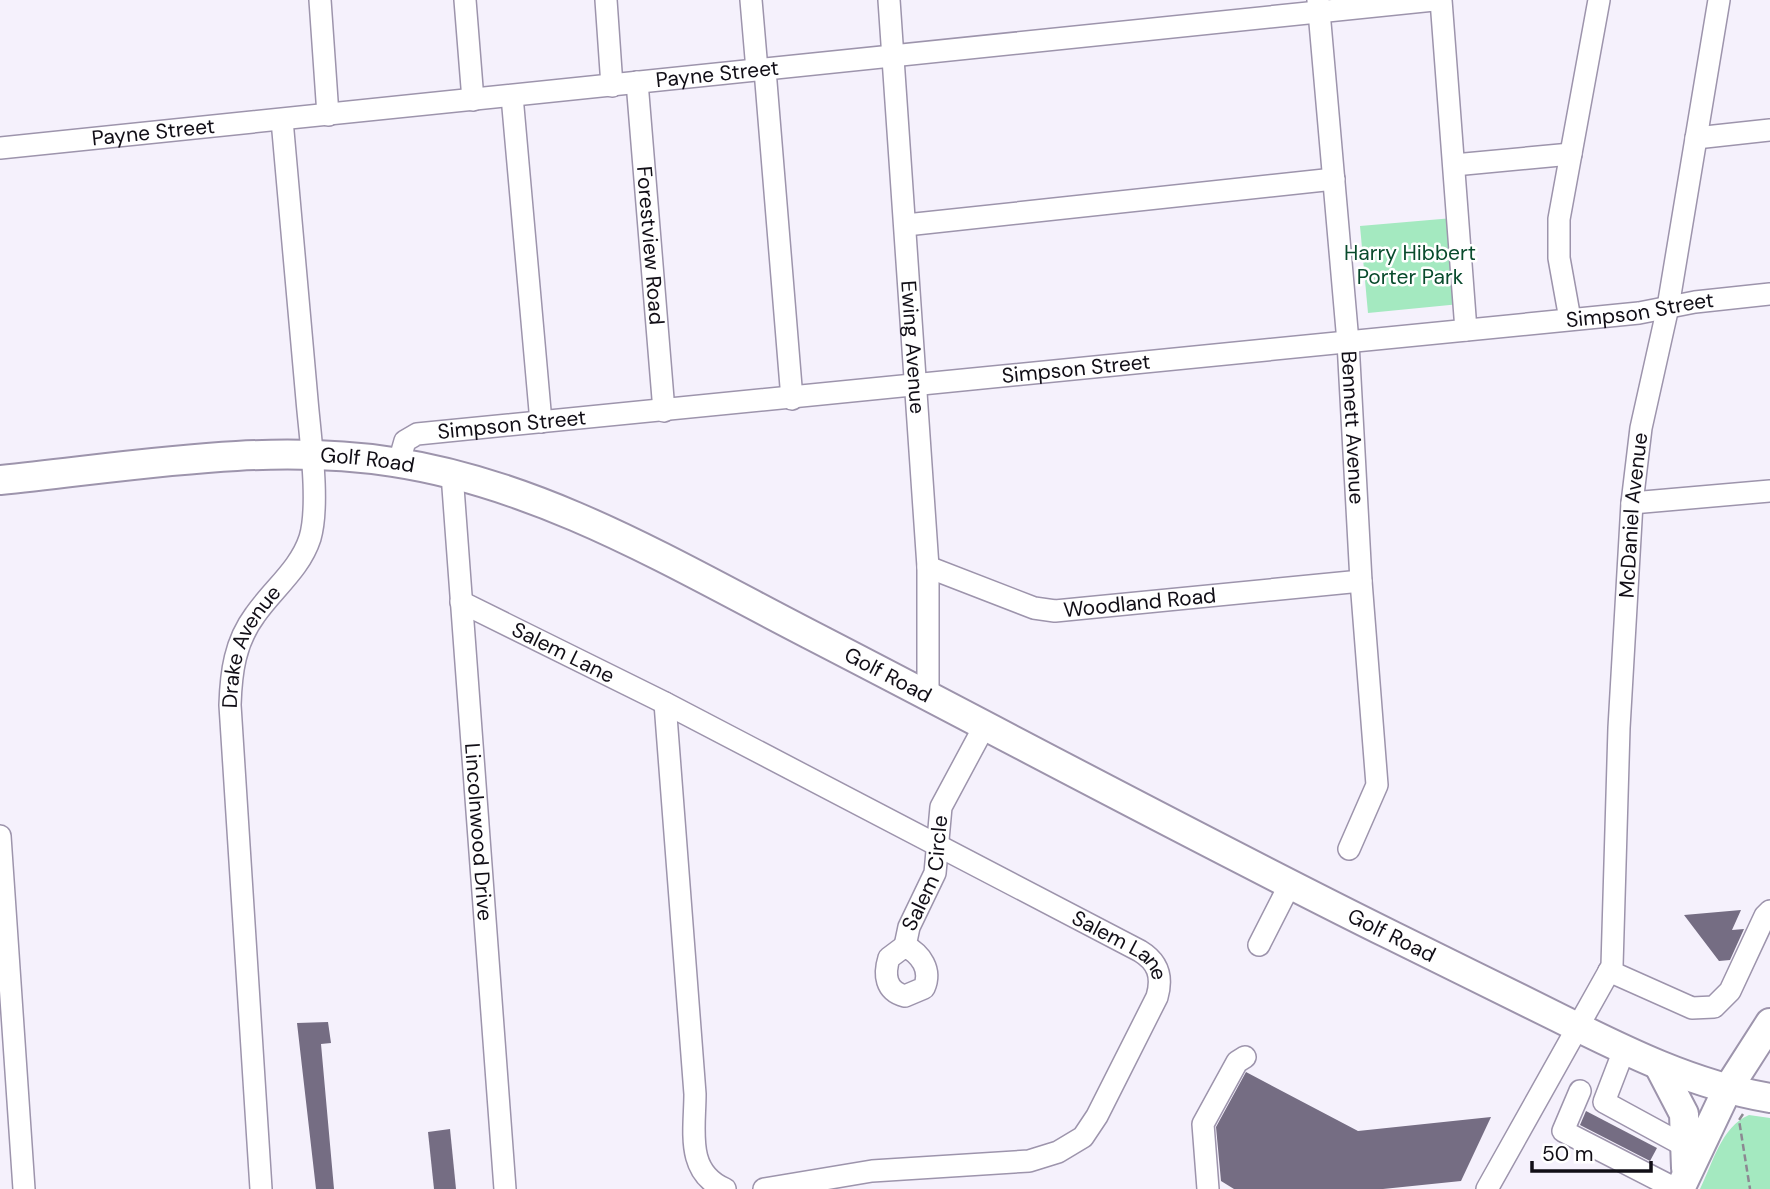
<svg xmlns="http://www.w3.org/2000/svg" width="1770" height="1189" viewBox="0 0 1770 1189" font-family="'DM Sans',sans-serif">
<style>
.green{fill:#a4e9c0}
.building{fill:#756d83}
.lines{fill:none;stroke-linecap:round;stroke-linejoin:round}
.minor-casing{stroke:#9d94ac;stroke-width:24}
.major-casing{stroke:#9d94ac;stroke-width:32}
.path{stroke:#8c8892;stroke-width:2.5;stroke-dasharray:7 3.5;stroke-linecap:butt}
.minor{stroke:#fff;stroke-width:21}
.major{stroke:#fff;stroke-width:28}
.labels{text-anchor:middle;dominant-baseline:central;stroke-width:5;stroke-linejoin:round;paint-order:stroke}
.street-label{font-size:21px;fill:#110e16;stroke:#fff}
.park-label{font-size:21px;fill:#094b2d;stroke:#fff}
</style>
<rect width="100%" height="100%" fill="#f5f1fc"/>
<g class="green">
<polygon points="1453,218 1460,304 1368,313 1360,226"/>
<path d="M 1749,1115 L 1770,1118 L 1770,1189 L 1700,1189 C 1713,1163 1721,1127 1749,1115 Z"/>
</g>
<g class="building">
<polygon points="1741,910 1732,930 1744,929 1730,960 1719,961 1684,915"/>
<polygon points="328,1022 331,1043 321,1044 334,1189 316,1189 297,1023"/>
<polygon points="1246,1072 1358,1131 1491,1117 1461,1181 1383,1189 1234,1189 1221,1181 1216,1127"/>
<polygon points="1586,1111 1657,1148 1650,1161 1580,1125"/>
<polygon points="450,1129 456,1189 434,1189 428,1132"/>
</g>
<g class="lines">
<g class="minor-casing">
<g id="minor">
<polyline points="320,0 328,115"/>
<polyline points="465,0 473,100"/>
<polyline points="606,0 612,86"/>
<polyline points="751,0 757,70"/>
<path id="s1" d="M 889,0 L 928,567 L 928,696"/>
<path id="s2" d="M 1318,0 L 1348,342 L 1361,581 L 1377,785 L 1349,849"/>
<polyline points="1441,0 1466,330"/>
<polyline points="765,70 792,399"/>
<path id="s3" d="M 637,82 L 664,411"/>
<polyline points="512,96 541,422"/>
<polyline points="1696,138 1770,130"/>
<path id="s4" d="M 0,148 L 1434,0"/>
<polyline points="1454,165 1571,154"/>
<polyline points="906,225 1334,179"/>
<polyline points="1570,319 1559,258 1559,219 1599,0"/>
<path id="s5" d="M 399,462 L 405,441 L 417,434 L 1639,313 L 1695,302 L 1770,294"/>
<path id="s6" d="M 452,474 L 505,1189"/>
<polyline points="1632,503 1770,491"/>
<path id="s7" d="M 928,567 L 1034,608 L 1055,611 L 1361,581"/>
<path id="s8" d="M 461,602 L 665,703 L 1140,951 C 1158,962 1163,976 1157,997 L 1097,1116 L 1083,1137 L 1058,1152 L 1029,1161 L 872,1171 L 764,1189"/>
<path d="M 665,703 L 695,1094 C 695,1130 685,1172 725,1189"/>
<polyline points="0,836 24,1189"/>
<polyline points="1259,945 1290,884"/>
<path id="s9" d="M 905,946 L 909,927 L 935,873 L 941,807 L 985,725"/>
<path d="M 905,946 C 921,954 932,970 924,988 L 905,996 C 885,991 884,974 889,958 Z"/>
<polyline points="1609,971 1692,1008 1714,1007 1730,991 1765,916 1770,911"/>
<polyline points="1624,1050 1604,1102 1694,1151"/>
<polyline points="1580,1091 1563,1131 1676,1189"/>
<path id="s10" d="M 261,1189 L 230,705 C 231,672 235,642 255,615 C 273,589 300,569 310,538 C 320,504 310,436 307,400 C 299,307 290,214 282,120"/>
<polyline points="1208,1189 1203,1124 1237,1062 1245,1057"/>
<path id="s11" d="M 1487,1189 L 1612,966 L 1619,728 L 1632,503 L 1641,428 L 1668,307 L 1719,0"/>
</g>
</g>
<g class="major-casing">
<g id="major">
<path id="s12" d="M 0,480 C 129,467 264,442 393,462 C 544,485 675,565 809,634 C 1003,734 1195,838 1391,935 C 1446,962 1500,989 1555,1016 C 1625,1051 1693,1085 1770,1098"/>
<polyline points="1659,1066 1684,1114 1686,1168"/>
<polyline points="1680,1189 1727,1090 1770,1023"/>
</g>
</g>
<polyline class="path" points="1743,1114 1739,1120 1750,1189"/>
<use href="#minor" class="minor"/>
<use href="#major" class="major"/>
</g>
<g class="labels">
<g class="street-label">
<text stroke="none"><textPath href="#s4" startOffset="721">Payne Street</textPath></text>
<text stroke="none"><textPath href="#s4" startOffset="154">Payne Street</textPath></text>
<text stroke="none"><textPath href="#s3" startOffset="164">Forestview Road</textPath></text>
<text stroke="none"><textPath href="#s5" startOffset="1265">Simpson Street</textPath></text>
<text stroke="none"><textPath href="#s1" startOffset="348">Ewing Avenue</textPath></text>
<text stroke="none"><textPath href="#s5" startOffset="698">Simpson Street</textPath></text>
<text stroke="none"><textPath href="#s5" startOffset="131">Simpson Street</textPath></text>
<text stroke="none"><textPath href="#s2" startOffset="429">Bennett Avenue</textPath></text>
<text stroke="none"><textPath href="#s12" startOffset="369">Golf Road</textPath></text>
<text stroke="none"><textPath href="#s11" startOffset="707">McDaniel Avenue</textPath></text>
<text stroke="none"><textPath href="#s7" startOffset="220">Woodland Road</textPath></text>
<text stroke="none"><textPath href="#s10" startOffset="548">Drake Avenue</textPath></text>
<text stroke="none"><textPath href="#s8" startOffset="114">Salem Lane</textPath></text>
<text stroke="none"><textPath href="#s12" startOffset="936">Golf Road</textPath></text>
<text stroke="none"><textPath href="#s6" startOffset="359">Lincolnwood Drive</textPath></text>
<text stroke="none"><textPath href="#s9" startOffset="77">Salem Circle</textPath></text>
<text stroke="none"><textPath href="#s12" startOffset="1503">Golf Road</textPath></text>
<text stroke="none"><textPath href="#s8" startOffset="744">Salem Lane</textPath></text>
</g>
<g class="park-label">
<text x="1410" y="253">Harry Hibbert<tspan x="1410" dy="24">Porter Park</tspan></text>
</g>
</g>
<path d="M1532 1161v10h119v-10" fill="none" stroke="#110e16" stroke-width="3.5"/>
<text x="1542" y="1161" font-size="21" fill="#110e16" stroke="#ffffff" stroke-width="5" paint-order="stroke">50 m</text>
</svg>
